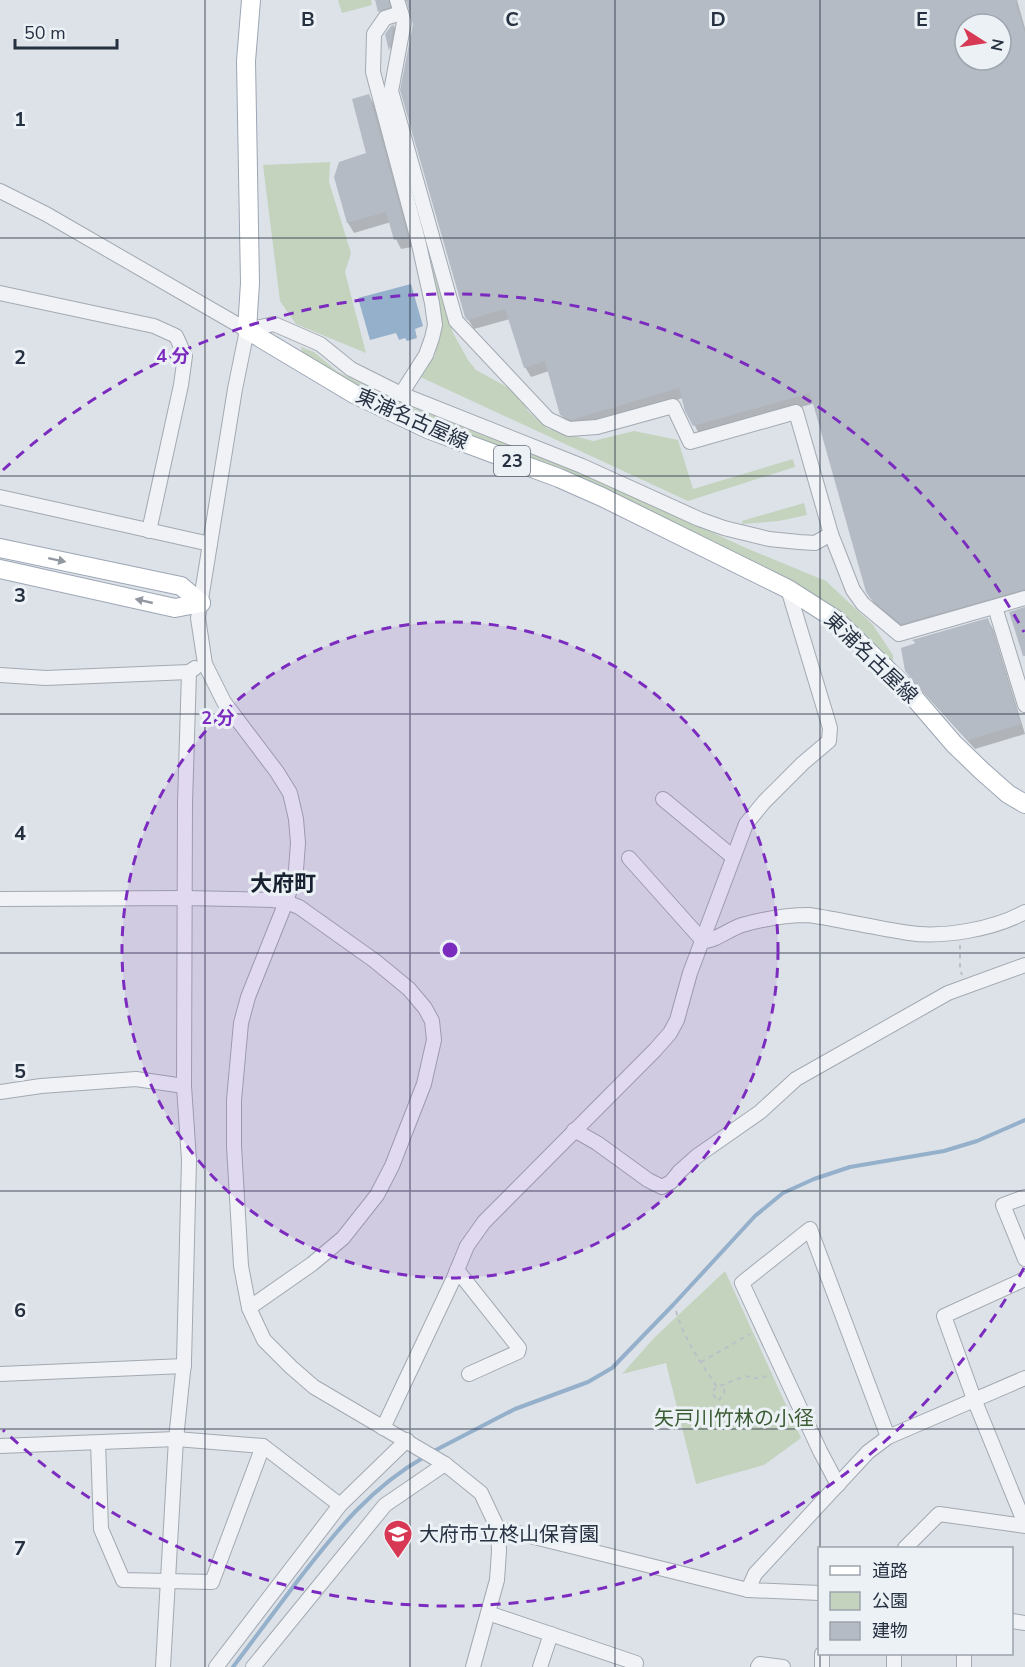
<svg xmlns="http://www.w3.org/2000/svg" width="1025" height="1667" viewBox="0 0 1025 1667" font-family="'Nunito Sans','Noto Sans JP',sans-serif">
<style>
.green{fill:#c3d3be}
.water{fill:#95b0cb}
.shadow{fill:#0003;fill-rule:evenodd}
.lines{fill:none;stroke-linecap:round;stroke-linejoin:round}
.stream{stroke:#95b0cb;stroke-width:4}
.building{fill:#b4bbc5;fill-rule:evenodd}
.minor-casing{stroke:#a2a9b2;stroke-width:16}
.major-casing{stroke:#9ca6b5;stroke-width:20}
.path{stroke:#bbc0c7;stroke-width:2;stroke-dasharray:4.5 4.5;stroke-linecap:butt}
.minor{stroke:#f0f2f6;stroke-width:14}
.major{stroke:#fff;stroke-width:18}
.oneway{fill:#9298a0}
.grid{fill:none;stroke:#253040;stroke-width:1.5;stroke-opacity:0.55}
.ring{fill:none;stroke:#7b2cbf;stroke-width:3;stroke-dasharray:10 8}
.labels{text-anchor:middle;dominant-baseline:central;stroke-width:6;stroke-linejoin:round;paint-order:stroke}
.shield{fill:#ecf1f6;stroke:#616a77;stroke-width:1.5}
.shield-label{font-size:18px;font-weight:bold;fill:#253040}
.street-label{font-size:20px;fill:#253040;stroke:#ecf1f6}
.park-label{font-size:20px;fill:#3b5c32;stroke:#ecf1f6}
.poi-label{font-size:20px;fill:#253040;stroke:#ecf1f6;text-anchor:start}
.quarter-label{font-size:22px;font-weight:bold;fill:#182130;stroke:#ecf1f6}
.grid-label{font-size:20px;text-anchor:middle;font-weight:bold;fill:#253040;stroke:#ecf1f6;stroke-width:6;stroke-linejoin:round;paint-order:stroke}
.centre{fill:#7b2cbf;stroke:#ecf1f6;stroke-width:3}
.ring-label{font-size:18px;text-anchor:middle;font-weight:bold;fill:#7b2cbf;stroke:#ecf1f6;stroke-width:6;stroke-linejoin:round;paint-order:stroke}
</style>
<rect width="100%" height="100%" fill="#dde2e8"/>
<g class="green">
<polygon points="338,0 371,0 372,5 342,13"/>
<polygon points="330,162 329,182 351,253 345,272 366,353 296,324 280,301 263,165"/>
<polygon points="432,267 453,333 468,360 476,370 507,387 520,398 528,411 548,429 593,441 634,431 678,440 693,489 793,459 795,467 688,501 416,375 435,356 440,327"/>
<polygon points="301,347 314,352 338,372 403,404 592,477 746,548 826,581 873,625 893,655 893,667 855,629 452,432 357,389 303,355"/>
<polygon points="804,503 807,515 779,521 742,524 742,521"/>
<polygon points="725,1271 801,1438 764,1465 696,1484 666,1363 622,1374 654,1338"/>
</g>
<polygon class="water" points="411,284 423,326 415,329 417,338 407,341 405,338 399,340 396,333 370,340 358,298"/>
<g class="shadow">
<path d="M 377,0 L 1017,0 L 1025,28 L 1025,600 L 908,633 L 877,608 L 867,592 L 815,403 L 700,436 L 687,410 L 683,398 L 577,429 L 567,424 L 561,414 L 549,371 L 531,377 L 525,367 L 510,319 L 474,329 L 466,316 L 414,23 L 408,2 L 405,1 L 396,3 L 385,21 L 380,12 ZM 965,24 L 1001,24 L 1001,60 L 965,60 Z"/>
<polygon points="394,26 399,36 395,58 391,50 386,35"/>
<polygon points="369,95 374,105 412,247 401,249 396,239 391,222 354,233 348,223 336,177 367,154"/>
<polygon points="988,620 993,629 1025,734 975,749 913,681 906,671 916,645 914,641"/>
</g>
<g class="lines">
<g class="stream">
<polyline points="432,1452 515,1409 588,1382 612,1368 673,1305 755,1216 783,1193 814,1179 850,1167 944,1151 977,1141 1025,1120"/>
<path d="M 233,1667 C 255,1638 277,1608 299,1579 C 337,1530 371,1487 426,1456"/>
</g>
</g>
<g class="building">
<polygon points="375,0 388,0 390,7 378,12"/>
<path d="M 406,0 L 1015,0 L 1025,33 L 1025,589 L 901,624 L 870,598 L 866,592 L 810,393 L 693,426 L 685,411 L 679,388 L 571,420 L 560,415 L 545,361 L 524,368 L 505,309 L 467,320 L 465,317 L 400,90 L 413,24 ZM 965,24 L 1001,24 L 1001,60 L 965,60 Z"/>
<polygon points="394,24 389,51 385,34 391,26"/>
<polygon points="369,94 408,237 394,240 386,212 347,223 334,177 339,162 366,153 352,99"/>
<polygon points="1025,607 1025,656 1023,656 1009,612"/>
<polygon points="988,618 1021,724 968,740 905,671 901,648 916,643 912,640"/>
</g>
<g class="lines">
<g class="minor-casing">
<g id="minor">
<polyline points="397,0 404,22 391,91 456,321 548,419 569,429 597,427 673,406 690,442 796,412 831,534 853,590 863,604 899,634 1025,598"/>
<polyline points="0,191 46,214 247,330 274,324 320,344 351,369 401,394 582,466 699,519 724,528 769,539 799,542 815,543 831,534"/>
<polyline points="0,293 154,326 176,336 185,356 181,385 149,531"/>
<polyline points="247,330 235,389 198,618 205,664 224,702 277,772 290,793 296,819 298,843 296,870 286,902 248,997 241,1023 234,1100 234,1146 241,1266 249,1308 264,1340 291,1367 314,1387 445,1464 481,1493 498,1529 499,1551 497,1580 473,1667"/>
<polyline points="401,394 426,355 432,338 435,325 432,303 418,240 373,72 374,34 385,18 401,13"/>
<polyline points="0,497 210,544"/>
<polyline points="995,607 1025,705"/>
<polyline points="0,675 46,678 189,672 195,668"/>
<polyline points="663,799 733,857"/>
<polyline points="629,858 703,941"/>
<polyline points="0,899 186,898 273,900 286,902 299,907 375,961 409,989 425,1008 432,1021 434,1040 424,1084 392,1166 377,1195 343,1238 312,1264 249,1308"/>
<path d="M 703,941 C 716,941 729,929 742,925 C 763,919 787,915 809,915 C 842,920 875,928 909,933 C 944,938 994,929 1025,912"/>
<polyline points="0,1092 41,1086 136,1079 184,1086"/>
<polyline points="574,1130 597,1143 648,1180 662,1187 671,1182 679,1172 697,1156 760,1112 796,1079 948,993 1025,965"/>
<polyline points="1025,1197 1003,1205 1025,1259"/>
<polyline points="457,1270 519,1348 518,1352 469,1374"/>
<polyline points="1025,1279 944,1316 974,1399 1025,1524"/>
<polyline points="0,1374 184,1366"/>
<polyline points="383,1428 453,1280 467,1246 484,1222 655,1050 670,1033 677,1020 690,973 746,824 764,802 803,763 829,741 830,728 788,589"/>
<polyline points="98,1443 101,1529 123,1580 212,1582 263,1446"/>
<polyline points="0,1446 176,1439 263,1446 340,1505"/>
<polyline points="838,1485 820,1451 742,1283 810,1229 888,1437"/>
<polyline points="498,1529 518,1533 748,1590 820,1593"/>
<polyline points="905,1548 939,1514 1025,1526"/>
<polyline points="748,1590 755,1574 868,1452 888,1437 1025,1378"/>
<polyline points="488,1613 636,1663 635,1667"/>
<polyline points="1012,1621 1025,1623"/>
<polyline points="894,1654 894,1667"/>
<polyline points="964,1654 964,1667"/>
<polyline points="163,1667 176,1439 184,1362 189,1160 184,1086 185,803 189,672"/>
<polyline points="216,1667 340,1505 407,1440"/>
<polyline points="253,1667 385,1505 445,1464"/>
<polyline points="540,1667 551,1634"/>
<polyline points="758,1667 760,1664 783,1667"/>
<polyline points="822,1667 822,1654"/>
</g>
</g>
<g class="major-casing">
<g id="major">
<polyline points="251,0 246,61 250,283 247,330 354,394 430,430 559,478 602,497 788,589 835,619 905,687 954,744 982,771 1008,794 1025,804"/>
<polyline points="0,548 181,586 201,603"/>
<polyline points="0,569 175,608 201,603"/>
</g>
</g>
<g class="path">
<polyline points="960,945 960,969 962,975"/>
<path d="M 676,1311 C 684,1339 701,1363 717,1387 L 745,1376 L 761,1379 L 771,1373"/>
<polyline points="701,1362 750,1334"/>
<polyline points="716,1387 712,1393 718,1401 724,1394 725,1384"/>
</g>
<use href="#minor" class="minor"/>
<use href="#major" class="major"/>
</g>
<defs><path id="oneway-solid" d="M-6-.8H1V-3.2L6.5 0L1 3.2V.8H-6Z" transform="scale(1.5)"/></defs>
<g class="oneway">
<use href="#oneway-solid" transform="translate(57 560) rotate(12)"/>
<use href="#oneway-solid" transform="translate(144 601) rotate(-167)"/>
</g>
<path class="grid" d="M 205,0 L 205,1667M 410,0 L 410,1667M 615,0 L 615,1667M 820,0 L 820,1548M 0,238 L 1025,238M 0,476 L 1025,476M 0,714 L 1025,714M 0,953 L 1025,953M 0,1191 L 1025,1191M 0,1429 L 1025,1429M 820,1654 L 820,1667"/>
<circle cx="450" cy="950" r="328" fill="#7b2cbf" fill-opacity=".12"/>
<g class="ring">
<circle cx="450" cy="950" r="328"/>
<path d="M1024 1268A656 656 0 0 1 3 1430M3 470A656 656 0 0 1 1024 632"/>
</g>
<defs>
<g id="school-pin" transform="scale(1.5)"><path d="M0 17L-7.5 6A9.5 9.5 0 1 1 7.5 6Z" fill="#d73853" stroke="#ecf1f6"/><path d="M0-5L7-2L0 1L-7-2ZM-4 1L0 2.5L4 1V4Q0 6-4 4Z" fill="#fff"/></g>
</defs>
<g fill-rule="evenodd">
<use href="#school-pin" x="398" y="1534"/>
</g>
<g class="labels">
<rect class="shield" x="494" y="446" width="36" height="30" rx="4.5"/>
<g class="shield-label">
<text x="512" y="461">23</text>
</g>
<g class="street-label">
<text transform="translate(412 419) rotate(24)">東浦名古屋線</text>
<text transform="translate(871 658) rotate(44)">東浦名古屋線</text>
</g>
<g class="park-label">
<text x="734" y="1418">矢戸川竹林の小径</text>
</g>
<g class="poi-label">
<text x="419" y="1534">大府市立柊山保育園</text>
</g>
<g class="quarter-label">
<text x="283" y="884">大府町</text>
</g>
</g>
<g class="grid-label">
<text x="308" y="26">B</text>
<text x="512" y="26">C</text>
<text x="718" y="26">D</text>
<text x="922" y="26">E</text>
<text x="20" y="126">1</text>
<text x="20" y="364">2</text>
<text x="20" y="602">3</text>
<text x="20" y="840">4</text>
<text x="20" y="1078">5</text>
<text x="20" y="1317">6</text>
<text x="20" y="1555">7</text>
</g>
<circle cx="450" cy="950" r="9" class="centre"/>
<g class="ring-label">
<text x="173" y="362">4 分</text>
<text x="218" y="724">2 分</text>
</g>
<rect x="818" y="1547" width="195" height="108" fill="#ecf1f6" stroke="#9ca4ad" stroke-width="1.5"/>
<rect x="830" y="1566" width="30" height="9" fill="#ffffff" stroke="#9ca4ad" stroke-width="1.5"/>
<text x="872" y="1577" font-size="18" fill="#253040">道路</text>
<rect x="830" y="1592" width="30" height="18" fill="#c3d3be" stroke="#9ca4ad" stroke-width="1.5"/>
<text x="872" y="1607" font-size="18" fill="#253040">公園</text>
<rect x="830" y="1622" width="30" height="18" fill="#b4bbc5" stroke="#9ca4ad" stroke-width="1.5"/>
<text x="872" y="1637" font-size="18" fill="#253040">建物</text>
<g transform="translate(983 42) rotate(102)"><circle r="28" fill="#ecf1f6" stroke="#9ca4ad" stroke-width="1.5"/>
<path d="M0-4.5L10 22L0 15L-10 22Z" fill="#d73853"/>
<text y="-9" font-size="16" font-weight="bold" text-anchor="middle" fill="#253040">N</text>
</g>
<path d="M15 39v9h102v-9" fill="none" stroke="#253040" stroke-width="3"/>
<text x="24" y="39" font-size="18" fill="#253040" stroke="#ecf1f6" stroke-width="4.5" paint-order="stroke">50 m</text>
</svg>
